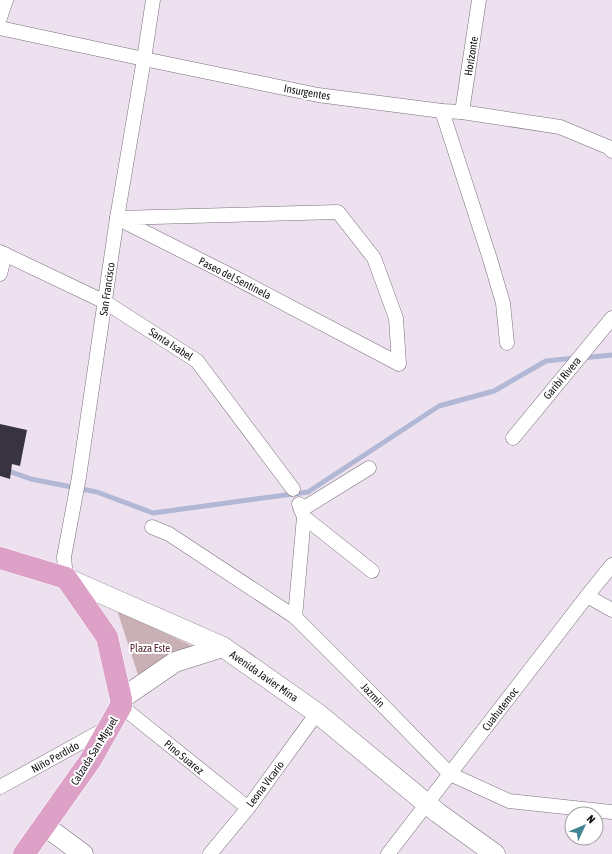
<svg xmlns="http://www.w3.org/2000/svg" width="612" height="854" viewBox="0 0 612 854" font-family="'Asap Condensed',sans-serif">
<style>
.green{fill:#c9b0b4}
.lines{fill:none;stroke-linecap:round;stroke-linejoin:round}
.stream{stroke:#b1b7d4;stroke-width:5}
.building{fill:#373440}
.street-casing{stroke:#796f7b;stroke-width:15}
.secondary-casing{stroke:#796f7b;stroke-width:21}
.primary-casing{stroke:#fff;stroke-width:23}
.street{stroke:#fff;stroke-width:14}
.secondary{stroke:#fff;stroke-width:20}
.primary{stroke:#dda1c7;stroke-width:22}
.labels{text-anchor:middle;dominant-baseline:central;stroke-width:4;stroke-linejoin:round;paint-order:stroke}
.street-label{font-size:11px;fill:#151116;stroke:#fff}
.park-label{font-size:11px;fill:#5a2a36;stroke:#fff}
</style>
<rect width="100%" height="100%" fill="#ede1ef"/>
<polygon class="green" points="117,610 192,646 140,681"/>
<g class="lines">
<g class="stream">
<polyline points="583,358 612,355"/>
<polyline points="0,468 31,479 97,492 153,513 308,492 439,406 494,391 546,361 575,358"/>
</g>
</g>
<polygon class="building" points="0,424 27,430 20,466 12,464 10,479 0,476"/>
<g class="lines">
<g class="street-casing">
<g id="street">
<polyline points="0,18 6,0"/>
<polyline points="0,28 144,59 318,95 442,111 462,112 560,127 608,147 612,151"/>
<polyline points="442,111 490,259 503,303 507,343"/>
<polyline points="462,112 479,0"/>
<polygon points="338,212 374,258 396,318 399,364 230,275 117,218"/>
<polyline points="0,252 105,302 197,361 293,489"/>
<polyline points="0,274 5,254"/>
<polyline points="513,438 612,318"/>
<polyline points="301,510 369,468"/>
<polyline points="304,517 372,571"/>
<polyline points="152,527 169,534 295,617 357,679 450,774 509,801 612,812"/>
<polyline points="66,578 64,557 79,477 117,218 144,59 153,0"/>
<polyline points="587,596 612,610"/>
<polyline points="295,617 304,517 299,504"/>
<polyline points="121,706 248,808"/>
<polyline points="0,787 107,728"/>
<polyline points="210,854 248,808 317,713"/>
<polyline points="388,854 587,596 612,565"/>
</g>
</g>
<g class="secondary-casing">
<g id="secondary">
<polyline points="66,578 223,647 317,713 438,813 495,854"/>
<polyline points="121,699 175,662 223,647"/>
<polyline points="45,826 83,854"/>
</g>
</g>
<g class="primary-casing">
<polyline id="primary" points="0,558 66,578 107,637 121,699 121,706 90,761 24,854"/>
</g>
<use href="#street" class="street"/>
<use href="#secondary" class="secondary"/>
<use href="#primary" class="primary"/>
</g>
<g class="labels">
<g class="street-label">
<text transform="translate(471 56) rotate(-81)">Horizonte</text>
<text transform="translate(307 92) rotate(10)">Insurgentes</text>
<text transform="translate(235 278) rotate(27)">Paseo del Sentinela</text>
<text transform="translate(107 289) rotate(-82)">San Francisco</text>
<text transform="translate(171 344) rotate(33)">Santa Isabel</text>
<text transform="translate(562 378) rotate(-50)">Garibi Rivera</text>
<text transform="translate(264 676) rotate(35)">Avenida Javier Mina</text>
<text transform="translate(373 695) rotate(46)">Jazmín</text>
<text transform="translate(500 709) rotate(-52)">Cuahutemoc</text>
<text transform="translate(94 751) rotate(-58)">Calzada San Miguel</text>
<text transform="translate(55 757) rotate(-29)">Niño Perdido</text>
<text transform="translate(184 757) rotate(39)">Pino Suarez</text>
<text transform="translate(265 784) rotate(-53)">Leona Vicario</text>
</g>
<g class="park-label">
<text x="150" y="648">Plaza Este</text>
</g>
</g>
<g transform="translate(584 826) rotate(46)"><circle r="19" fill="#ffffff" stroke="#a1a0a2"/>
<path d="M0-3L7 15L0 10L-7 15Z" fill="#418692"/>
<text y="-6" font-size="11" font-weight="bold" text-anchor="middle" fill="#151116">N</text>
</g>
</svg>
